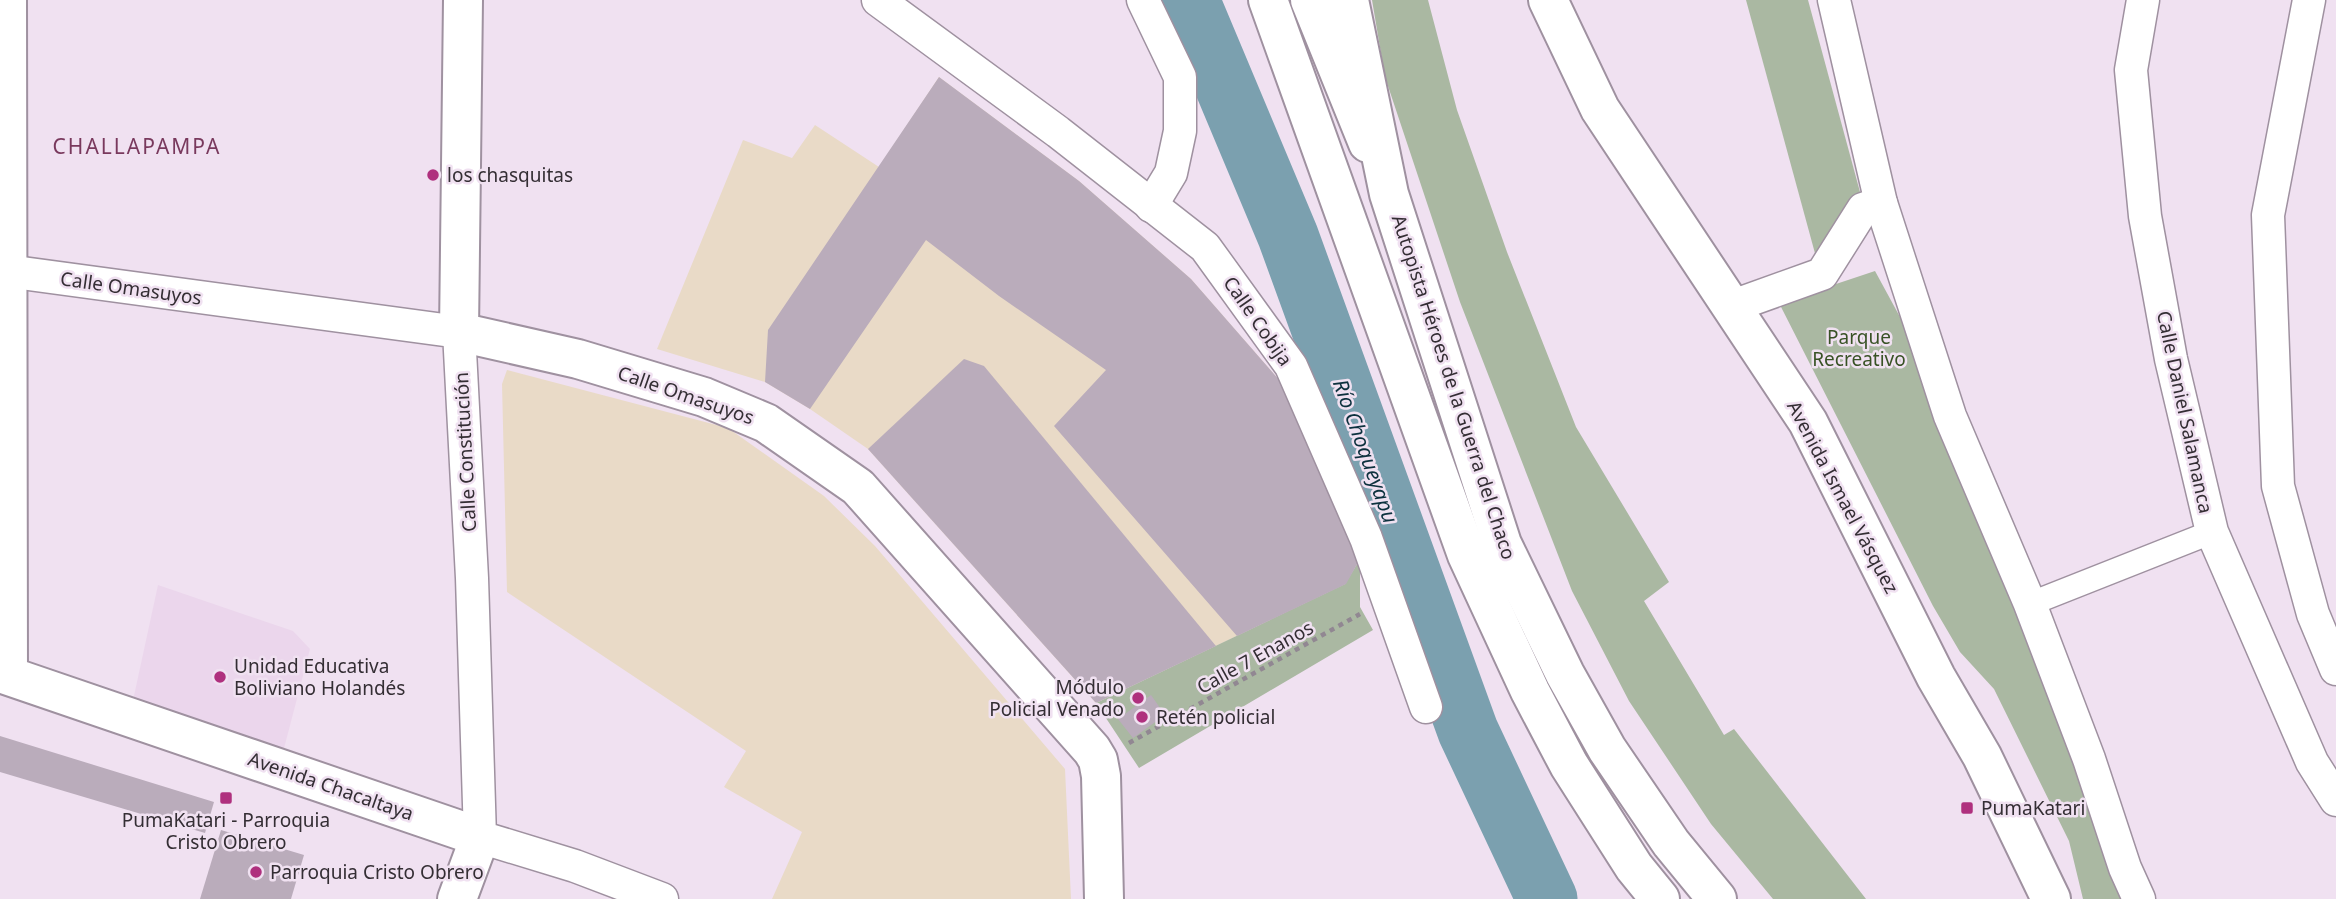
<svg xmlns="http://www.w3.org/2000/svg" width="2336" height="899" viewBox="0 0 2336 899" font-family="'Noto Sans',sans-serif">
<style>
.industrial{fill:#e9dac7}
.built{fill:#ebd6ec}
.green{fill:#aab8a2}
.lines{fill:none;stroke-linecap:round;stroke-linejoin:round}
.river{stroke:#7ba0af;stroke-width:61}
.building{fill:#baacbb}
.pedestrian-casing{stroke:#9f91a0;stroke-width:26}
.minor-casing{stroke:#9f91a0;stroke-width:35}
.tertiary-casing{stroke:#9f91a0;stroke-width:42}
.secondary-casing{stroke:#9f91a0;stroke-width:42}
.primary-casing{stroke:#9f91a0;stroke-width:42}
.trunk-casing{stroke:#9f91a0;stroke-width:42}
.motorway-casing{stroke:#9f91a0;stroke-width:42}
.path{stroke:#918792;stroke-width:4.5;stroke-dasharray:5 5;stroke-linecap:butt}
.pedestrian{stroke:#fff;stroke-width:23}
.minor{stroke:#fff;stroke-width:32}
.tertiary{stroke:#fff;stroke-width:38}
.secondary{stroke:#fff;stroke-width:38}
.primary{stroke:#fff;stroke-width:38}
.trunk{stroke:#fff;stroke-width:38}
.motorway{stroke:#fff;stroke-width:38}
.poi-dot{fill:#af307e;stroke:#f0e1f1;stroke-width:2.5}
.labels{text-anchor:middle;dominant-baseline:central;stroke-width:5;stroke-linejoin:round;paint-order:stroke}
.poi-label{font-size:19px;fill:#342e34;stroke:#f0e1f1;text-anchor:start}
.street-label{font-size:19px;fill:#342e34;stroke:#f0e1f1}
.park-label{font-size:19px;fill:#385225;stroke:#f0e1f1}
.neighbourhood-label{font-size:21px;letter-spacing:2px;fill:#79395d;stroke:#f0e1f1}
.water-label{font-size:21px;font-style:italic;fill:#0d313e;stroke:#f0e1f1}
</style>
<rect width="100%" height="100%" fill="#f0e1f1"/>
<g class="industrial">
<polygon points="939,77 1079,181 1191,279 1281,382 1346,584 1096,703 868,449 810,409 765,382 657,349 743,140 792,158 815,125 879,167"/>
<polygon points="507,370 728,428 824,496 875,546 1065,769 1071,899 772,899 802,832 724,787 746,751 507,592 502,384"/>
</g>
<polygon class="built" points="158,585 293,631 310,649 282,756 132,705"/>
<g class="green">
<polygon points="1372,0 1428,0 1457,110 1507,252 1576,427 1669,582 1644,601 1724,735 1734,729 1866,899 1773,899 1711,824 1629,701 1572,591 1460,302 1385,77"/>
<polygon points="1746,0 1808,0 1860,192 1816,257"/>
<polygon points="1875,271 1906,328 2128,899 2083,899 2069,841 1994,689 1960,652 1933,606 1779,303"/>
<polygon points="1360,559 1360,607 1373,630 1139,768 1096,703 1345,584"/>
</g>
<g class="lines">
<polyline class="river" points="1189,0 1288,236 1468,731 1547,899"/>
</g>
<g class="building">
<polygon points="939,77 1079,181 1191,279 1281,382 1360,559 1346,584 1237,636 1054,426 1106,370 999,296 926,240 810,409 765,382 768,330"/>
<polygon points="964,359 984,366 1216,646 1096,703 868,449"/>
<polygon points="1151,695 1165,715 1133,738 1118,719"/>
<polygon points="0,736 214,802 205,833 0,772"/>
<polygon points="221,830 304,855 291,899 200,899"/>
</g>
<g class="lines">
<g class="pedestrian-casing">
<polyline id="pedestrian" points="2030,604 2212,532"/>
</g>
<g class="minor-casing">
<g id="minor">
<polyline points="878,0 1058,132 1205,247 1291,366 1366,538 1426,707"/>
<polyline points="1143,0 1180,77 1180,131 1171,173 1151,206"/>
<polyline points="1834,0 1881,203 1950,416 2030,604 2089,759 2125,868 2139,899"/>
<polyline points="2143,0 2131,70 2145,216 2171,359 2212,532 2312,762 2336,800"/>
<polyline points="2309,0 2268,215 2278,486 2313,614 2336,669"/>
<polyline points="0,270 459,332 472,578 480,837 575,866 662,899"/>
<polyline points="1730,307 1822,274 1863,209 1881,203"/>
</g>
</g>
<g class="tertiary-casing">
<g id="tertiary">
<polyline points="7,0 8,675"/>
<polyline points="463,0 459,332 578,359 704,397 766,423 858,487 1092,750 1098,760 1101,776 1104,899"/>
</g>
</g>
<g class="secondary-casing">
<polyline id="secondary" points="0,673 480,837 457,899"/>
</g>
<g class="primary-casing">
<polyline id="primary" points="1310,0 1368,143"/>
</g>
<g class="trunk-casing">
<polyline id="trunk" points="1548,0 1600,109 1808,422 1936,677 1982,756 2051,899"/>
</g>
<g class="motorway-casing">
<g id="motorway">
<polyline points="1268,0 1467,555 1530,691 1569,765 1634,867 1660,899"/>
<polyline points="1349,0 1389,194 1502,544 1565,674 1607,749 1671,843 1717,899"/>
</g>
</g>
<polyline class="path" points="1129,743 1360,614"/>
<use href="#pedestrian" class="pedestrian"/>
<use href="#minor" class="minor"/>
<use href="#tertiary" class="tertiary"/>
<use href="#secondary" class="secondary"/>
<use href="#primary" class="primary"/>
<use href="#trunk" class="trunk"/>
<use href="#motorway" class="motorway"/>
</g>
<g class="poi-dot">
<circle cx="433" cy="175" r="7"/>
<circle cx="220" cy="677" r="7"/>
<circle cx="1138" cy="698" r="7"/>
<circle cx="1142" cy="717" r="7"/>
<rect x="219" y="791" width="14" height="14" rx="3.5"/>
<rect x="1960" y="801" width="14" height="14" rx="3.5"/>
<circle cx="256" cy="872" r="7"/>
</g>
<g class="labels">
<g class="poi-label">
<text x="447" y="175">los chasquitas</text>
<text x="234" y="666">Unidad Educativa<tspan x="234" dy="22">Boliviano Holandés</tspan></text>
<text x="1124" y="687" text-anchor="end">Módulo<tspan x="1124" dy="22">Policial Venado</tspan></text>
<text x="1156" y="717">Retén policial</text>
<text x="1981" y="808">PumaKatari</text>
<text x="226" y="820" text-anchor="middle">PumaKatari - Parroquia<tspan x="226" dy="22">Cristo Obrero</tspan></text>
<text x="270" y="872">Parroquia Cristo Obrero</text>
</g>
<g class="street-label">
<text transform="translate(131 288) rotate(8)">Calle Omasuyos</text>
<text transform="translate(1258 321) rotate(55)">Calle Cobija</text>
<text transform="translate(1454 387) rotate(72)">Autopista Héroes de la Guerra del Chaco</text>
<text transform="translate(686 395) rotate(19)">Calle Omasuyos</text>
<text transform="translate(2185 412) rotate(78)">Calle Daniel Salamanca</text>
<text transform="translate(465 452) rotate(-93)">Calle Constitución</text>
<text transform="translate(1843 497) rotate(62)">Avenida Ismael Vásquez</text>
<text transform="translate(1255 657) rotate(-29)">Calle 7 Enanos</text>
<text transform="translate(331 786) rotate(19)">Avenida Chacaltaya</text>
</g>
<g class="park-label">
<text x="1859" y="337">Parque<tspan x="1859" dy="22">Recreativo</tspan></text>
</g>
<g class="neighbourhood-label">
<text x="137" y="146">CHALLAPAMPA</text>
</g>
<g class="water-label">
<text transform="translate(1366 451) rotate(70)">Río Choqueyapu</text>
</g>
</g>
</svg>
